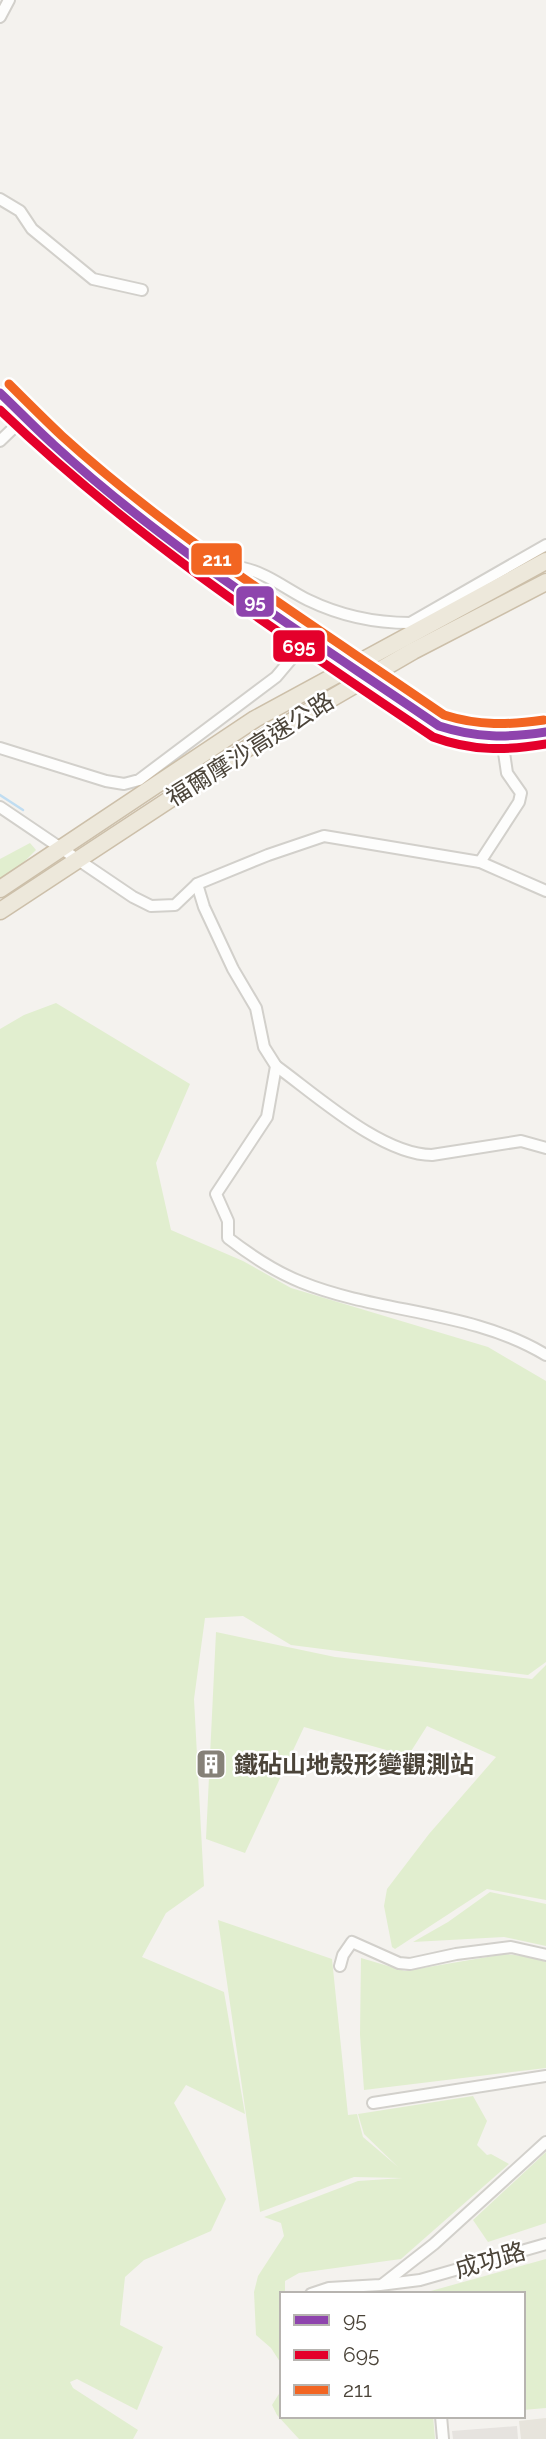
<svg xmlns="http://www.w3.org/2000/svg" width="546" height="2439" viewBox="0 0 546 2439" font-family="Raleway,'Noto Sans TC',sans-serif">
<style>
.residential{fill:#e7e4dc}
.green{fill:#e1eecf}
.parking{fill:#e6e3df}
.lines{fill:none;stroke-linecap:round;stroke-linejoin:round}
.stream{stroke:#c0ddf1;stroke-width:2.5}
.minor-casing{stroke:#d2d0cb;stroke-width:14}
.highway-casing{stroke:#ccbfa9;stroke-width:19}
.minor{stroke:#fdfdfc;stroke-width:10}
.highway{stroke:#ede8db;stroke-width:16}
.minor-bridge-casing{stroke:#d2d0cb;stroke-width:14;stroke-linecap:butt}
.minor-bridge{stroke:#fdfdfc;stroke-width:10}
.bus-1-casing{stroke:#fff;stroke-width:14}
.bus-2-casing{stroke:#fff;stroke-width:14}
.bus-3-casing{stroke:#fff;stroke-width:14}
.bus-1{stroke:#8e44ad;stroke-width:9}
.bus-2{stroke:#e4002b;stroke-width:9}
.bus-3{stroke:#f26522;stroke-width:9}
.labels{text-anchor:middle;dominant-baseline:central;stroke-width:5;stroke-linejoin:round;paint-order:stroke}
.street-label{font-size:24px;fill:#4b4439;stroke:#fff}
.poi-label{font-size:24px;font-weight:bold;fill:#4b4439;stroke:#fff;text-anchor:start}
.line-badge{stroke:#fff;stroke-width:2.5}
.badge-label{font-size:19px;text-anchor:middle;font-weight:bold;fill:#fff}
</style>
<rect width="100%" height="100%" fill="#f4f2ee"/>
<polygon class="residential" points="546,2418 546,2439 521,2439 519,2421"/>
<g class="green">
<polygon points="30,843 36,850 9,877 0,882 0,859"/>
<polygon points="56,1003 190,1084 156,1163 171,1230 243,1261 291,1288 488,1347 546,1381 546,1662 528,1675 291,1645 243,1616 205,1618 194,1699 204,1886 166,1913 142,1957 224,1992 245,2114 186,2085 174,2103 226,2199 211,2231 144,2260 125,2277 120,2325 163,2347 137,2410 77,2379 70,2382 73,2388 138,2430 133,2439 0,2439 0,1029 24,1015"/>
<polygon points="216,1632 335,1657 532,1679 546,1665 546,1900 487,1889 395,1949 392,1947 384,1906 387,1889 429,1834 496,1757 427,1726 408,1756 304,1727 245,1853 206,1839"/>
<polygon points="490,1892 546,1904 546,1946 504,1937 413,1942 448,1922"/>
<polygon points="218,1920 332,1959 348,2115 357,2114 363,2137 398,2167 364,2134 358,2114 473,2096 487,2121 477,2145 487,2155 491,2154 509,2164 401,2259 299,2273 285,2281 285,2294 282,2294 282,2365 271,2348 256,2335 254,2292 258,2276 284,2236 281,2223 264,2217 358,2181 403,2178 354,2177 260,2212"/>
<polygon points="505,1954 531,1957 546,1962 546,2068 364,2090 360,2035 361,1958 405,1971"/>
<polygon points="546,2152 546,2223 488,2242 473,2220"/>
<polygon points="546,2259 546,2408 523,2410 523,2294 420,2294"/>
<polygon points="282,2389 282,2416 433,2416 435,2439 299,2439 277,2415 272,2405"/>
</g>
<polygon class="parking" points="517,2426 518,2439 453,2439 452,2431"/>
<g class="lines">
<polyline class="stream" points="0,795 23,810"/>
<g class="minor-casing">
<g id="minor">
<polyline points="0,17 9,0"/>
<polyline points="0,199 20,211 32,229 93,279 142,290"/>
<polyline points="0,393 55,446 141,517 225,580 309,638 276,677 139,780 124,784 106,781 0,748"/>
<polyline points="0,441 26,416"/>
<path d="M 225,580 L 243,568 C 267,573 286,589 308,600 C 339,615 375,623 410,623 L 546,545"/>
<path d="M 417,712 C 465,743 491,741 546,732"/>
<polyline points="0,807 133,897 151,906 175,905 197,884 268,855 324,836 480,862 546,891"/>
<polyline points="480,862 519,802 521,793 507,773 502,739"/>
<path d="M 197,884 L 204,907 L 233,969 L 256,1008 L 264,1047 L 276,1066 L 267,1117 L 216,1194 L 228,1221 L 228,1238 C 250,1255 276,1272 301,1282 C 380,1314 472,1310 546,1355"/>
<path d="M 276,1066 C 316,1095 382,1155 432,1155 L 521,1141 L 546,1148"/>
<polyline points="340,1966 343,1955 352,1942 399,1963 410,1964 456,1954 511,1947 546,1955"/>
<polyline points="373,2103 546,2076"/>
<polyline points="383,2284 434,2244 546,2142"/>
<polyline points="311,2294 329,2288 380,2285 420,2280 546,2244"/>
<polyline points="441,2416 443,2439"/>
</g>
</g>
<g class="highway-casing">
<g id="highway">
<polyline points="0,889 255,719 546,561"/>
<polyline points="0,911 263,738 413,651 546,582"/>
</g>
</g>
<use href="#minor" class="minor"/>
<use href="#highway" class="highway"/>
<g class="minor-bridge-casing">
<polyline id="minor-bridge" points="309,638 417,712"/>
</g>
<use href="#minor-bridge" class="minor-bridge"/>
<g class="bus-1-casing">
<path id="bus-1" d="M 0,393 C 18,410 35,428 54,445 C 170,551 309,637 439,726 C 476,738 508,738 546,732"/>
</g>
<g class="bus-2-casing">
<path id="bus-2" d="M 0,410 C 131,536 283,636 433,737 C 471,751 506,751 546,744"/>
</g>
<g class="bus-3-casing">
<path id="bus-3" d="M 9,384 C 26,401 44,419 62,436 C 179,542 315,626 444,715 C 479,726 509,725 544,720"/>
</g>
<use href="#bus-1" class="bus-1"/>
<use href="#bus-2" class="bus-2"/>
<use href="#bus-3" class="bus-3"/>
</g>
<defs>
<g id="building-square" transform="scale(1.575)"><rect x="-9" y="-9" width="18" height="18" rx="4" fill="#868178" stroke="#fff"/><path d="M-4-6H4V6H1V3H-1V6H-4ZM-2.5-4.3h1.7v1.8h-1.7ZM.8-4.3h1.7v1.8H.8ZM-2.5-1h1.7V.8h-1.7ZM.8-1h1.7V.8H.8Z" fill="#fff"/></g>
</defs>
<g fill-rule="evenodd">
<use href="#building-square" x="211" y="1764"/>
</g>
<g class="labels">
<g class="street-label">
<text transform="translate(250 749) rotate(-32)">福爾摩沙高速公路</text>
<text transform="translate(490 2260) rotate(-16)">成功路</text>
</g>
<g class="poi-label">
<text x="234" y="1764">鐵砧山地殼形變觀測站</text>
</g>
</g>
<g class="line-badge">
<rect x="190" y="542" width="53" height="34" rx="7" fill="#f26522"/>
<rect x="235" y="585" width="40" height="33" rx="7" fill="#8e44ad"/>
<rect x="272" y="629" width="54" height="34" rx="7" fill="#e4002b"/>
</g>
<g class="badge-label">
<text x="217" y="566">211</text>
<text x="255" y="608">95</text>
<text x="299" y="653">695</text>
</g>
<rect x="280" y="2292" width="245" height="126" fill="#ffffff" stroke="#b7b4b0" stroke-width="2"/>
<rect x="294" y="2315" width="35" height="10" fill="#8e44ad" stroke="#b7b4b0" stroke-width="2"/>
<text x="343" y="2327" font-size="21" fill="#4b4439">95</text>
<rect x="294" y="2350" width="35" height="10" fill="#e4002b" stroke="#b7b4b0" stroke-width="2"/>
<text x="343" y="2362" font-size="21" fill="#4b4439">695</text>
<rect x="294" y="2385" width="35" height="10" fill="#f26522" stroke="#b7b4b0" stroke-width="2"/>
<text x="343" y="2397" font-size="21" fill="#4b4439">211</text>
</svg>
